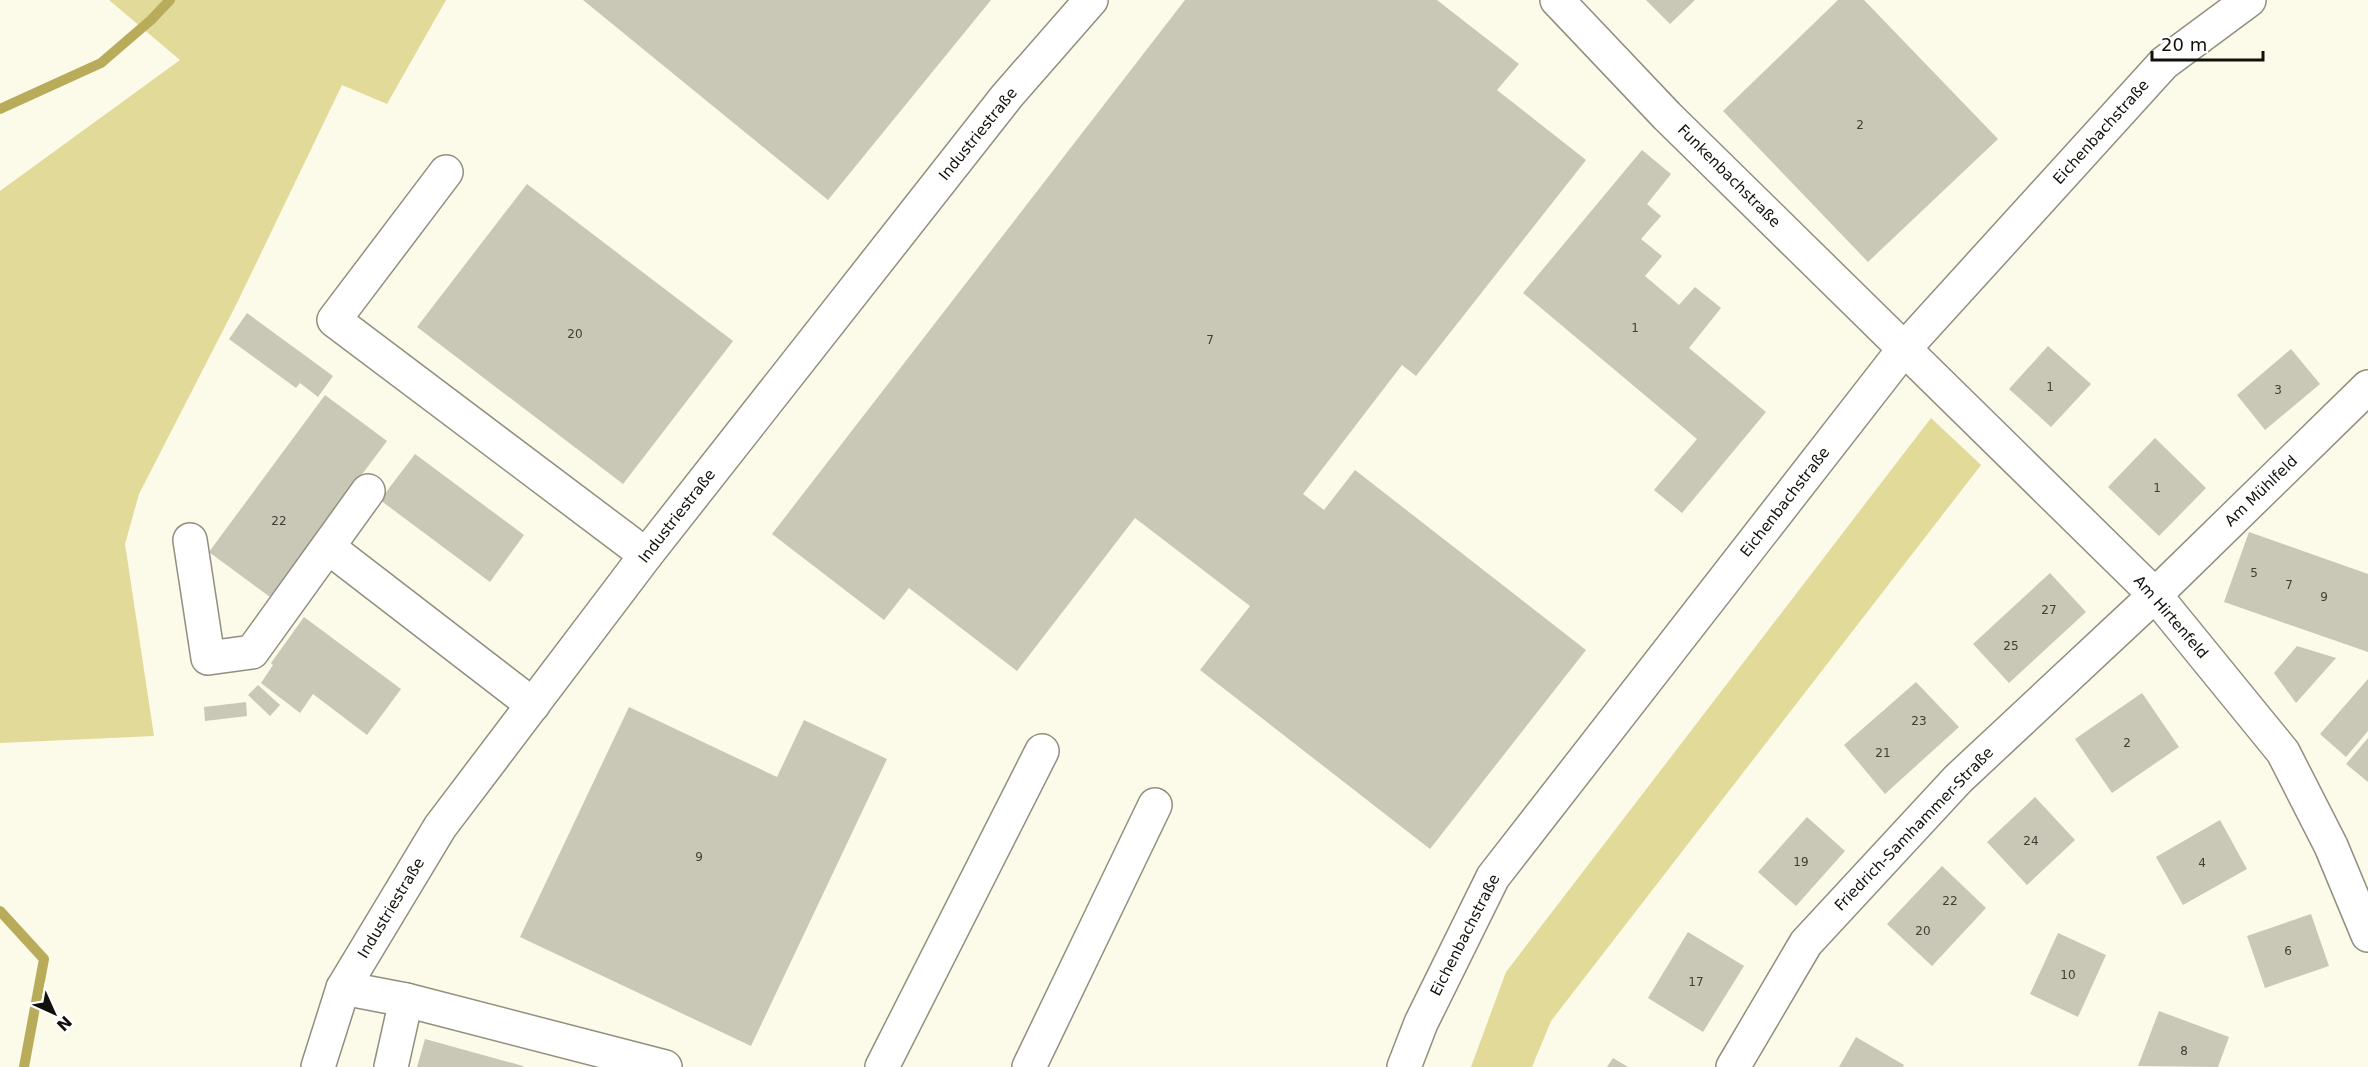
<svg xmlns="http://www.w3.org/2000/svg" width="2368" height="1067" viewBox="0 0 2368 1067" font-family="'DejaVu Sans',sans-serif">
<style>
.green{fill:#e2da99}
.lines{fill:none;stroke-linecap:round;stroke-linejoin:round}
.stream{stroke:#b8ac5b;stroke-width:10}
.building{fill:#c9c7b6}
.minor-casing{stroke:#918f7f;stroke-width:36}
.minor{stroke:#fff;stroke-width:33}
.labels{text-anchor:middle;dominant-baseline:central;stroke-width:6;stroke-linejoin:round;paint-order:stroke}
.number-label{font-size:12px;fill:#3f3e35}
.street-label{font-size:15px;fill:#11100a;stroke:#fff}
</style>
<rect width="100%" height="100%" fill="#fcfae8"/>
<g class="green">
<polygon points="109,0 446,0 387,104 342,85 236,305 139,494 125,544 154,736 0,743 0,191 180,60"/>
<polygon points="1931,418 1981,465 1551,1021 1532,1067 1471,1067 1506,972"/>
</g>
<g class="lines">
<g class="stream">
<polyline points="0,109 101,63 151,20 170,0"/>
<polyline points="0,911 44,959 24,1067"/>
</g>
</g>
<g class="building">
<polygon points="583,0 991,0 828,200"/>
<polygon points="1185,0 1437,0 1519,64 1497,90 1586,160 1416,376 1402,365 1303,494 1324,510 1355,470 1586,650 1430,849 1200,670 1250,606 1135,518 1017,671 909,588 884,620 772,534"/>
<polygon points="1646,0 1695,0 1670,24"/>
<polygon points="1838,0 1864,0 1998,139 1868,262 1723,111"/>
<polygon points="1642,150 1671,174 1647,204 1661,216 1641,239 1662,256 1645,276 1679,305 1695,287 1721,308 1689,348 1766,412 1682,513 1654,490 1697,439 1523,293"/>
<polygon points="527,184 733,341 623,484 417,327"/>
<polygon points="247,313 333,376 318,397 300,383 296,388 229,339"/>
<polygon points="2048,346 2091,384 2051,427 2009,389"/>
<polygon points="2291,349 2320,384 2265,430 2237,395"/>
<polygon points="325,395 387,441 270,597 209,552"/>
<polygon points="2155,438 2206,488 2159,536 2108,487"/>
<polygon points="415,454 524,535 490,582 380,500"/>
<polygon points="2249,532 2368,574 2368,652 2224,602"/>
<polygon points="2050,573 2086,612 2009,683 1973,644"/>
<polygon points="304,617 401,689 367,735 313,694 300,713 261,683 273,665 271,663"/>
<polygon points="2297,646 2336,658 2296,703 2274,673"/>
<polygon points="2368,679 2368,731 2346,757 2320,734"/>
<polygon points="1916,682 1959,727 1885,794 1844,745"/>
<polygon points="258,685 280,705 270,716 248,695"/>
<polygon points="2142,693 2179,747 2112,793 2075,739"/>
<polygon points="246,702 247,716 205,721 204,707"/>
<polygon points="629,707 777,777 804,720 887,759 751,1046 520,937"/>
<polygon points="2368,738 2368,782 2346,764"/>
<polygon points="2035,797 2075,840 2027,885 1987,842"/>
<polygon points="1807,817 1845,851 1796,906 1758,872"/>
<polygon points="2220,820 2247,869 2183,905 2156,857"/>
<polygon points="1942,866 1986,908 1932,966 1887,924"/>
<polygon points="2311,914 2329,966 2265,988 2247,936"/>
<polygon points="1688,932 1744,966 1703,1032 1648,998"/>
<polygon points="2058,933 2106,955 2078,1017 2030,994"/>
<polygon points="2159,1011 2229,1037 2218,1067 2138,1066"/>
<polygon points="1856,1037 1904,1065 1903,1067 1839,1067"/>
<polygon points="425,1039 523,1066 523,1067 417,1067"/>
<polygon points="1613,1058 1628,1067 1607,1067"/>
</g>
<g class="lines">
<g class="minor-casing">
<g id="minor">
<polyline points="1557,0 1667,116 2155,595 2283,752 2331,846 2368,935"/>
<polyline points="446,172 334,320 646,555"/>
<polyline points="190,540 208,658 252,652 368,491"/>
<polyline points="328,547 533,705"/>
<polyline points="343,988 406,1000 665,1067"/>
<polyline points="318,1067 343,988 440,827 646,555 1007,96 1091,0"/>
<polyline points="391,1067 406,1000"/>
<polyline points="882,1067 1042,751"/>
<polyline points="1029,1067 1155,805"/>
<polyline points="1404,1067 1421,1023 1493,877 1904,349 2164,63 2249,0"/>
<polyline points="1733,1067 1806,943 1958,779 2155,595 2368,387"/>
</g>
</g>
<use href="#minor" class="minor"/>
</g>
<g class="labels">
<g class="number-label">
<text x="1860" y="125">2</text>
<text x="1635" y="328">1</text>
<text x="575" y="334">20</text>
<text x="1210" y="340">7</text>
<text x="2050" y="387">1</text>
<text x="2278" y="390">3</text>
<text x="2157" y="488">1</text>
<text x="279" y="521">22</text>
<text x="2254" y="573">5</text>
<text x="2289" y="585">7</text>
<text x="2324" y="597">9</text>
<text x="2049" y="610">27</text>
<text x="2011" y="646">25</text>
<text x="1919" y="721">23</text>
<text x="2127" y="743">2</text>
<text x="1883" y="753">21</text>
<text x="2031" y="841">24</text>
<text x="699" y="857">9</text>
<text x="1801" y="862">19</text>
<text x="2202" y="863">4</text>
<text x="1950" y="901">22</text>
<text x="1923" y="931">20</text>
<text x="2288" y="951">6</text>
<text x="2068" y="975">10</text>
<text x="1696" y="982">17</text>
<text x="2184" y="1051">8</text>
</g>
<g class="street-label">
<text transform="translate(2101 132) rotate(-48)">Eichenbachstraße</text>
<text transform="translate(978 134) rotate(-51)">Industriestraße</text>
<text transform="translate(1729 176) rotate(45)">Funkenbachstraße</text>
<text transform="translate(2261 491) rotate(-44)">Am Mühlfeld</text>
<text transform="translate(1785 502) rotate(-52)">Eichenbachstraße</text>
<text transform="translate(677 516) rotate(-52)">Industriestraße</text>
<text transform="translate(2171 617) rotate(49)">Am Hirtenfeld</text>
<text transform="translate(1914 829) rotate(-46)">Friedrich-Samhammer-Straße</text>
<text transform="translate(391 908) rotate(-59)">Industriestraße</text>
<text transform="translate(1465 935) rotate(-63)">Eichenbachstraße</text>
</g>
</g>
<g transform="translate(54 1013) rotate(135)" stroke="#ffffff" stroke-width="4.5" paint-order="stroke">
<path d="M0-4.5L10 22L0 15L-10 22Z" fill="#11100a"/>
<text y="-9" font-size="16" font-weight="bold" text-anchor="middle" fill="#11100a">N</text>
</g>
<path d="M2152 51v9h111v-9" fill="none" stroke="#11100a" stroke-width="3"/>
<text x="2161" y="51" font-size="18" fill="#11100a" stroke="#ffffff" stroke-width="4.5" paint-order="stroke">20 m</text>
</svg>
